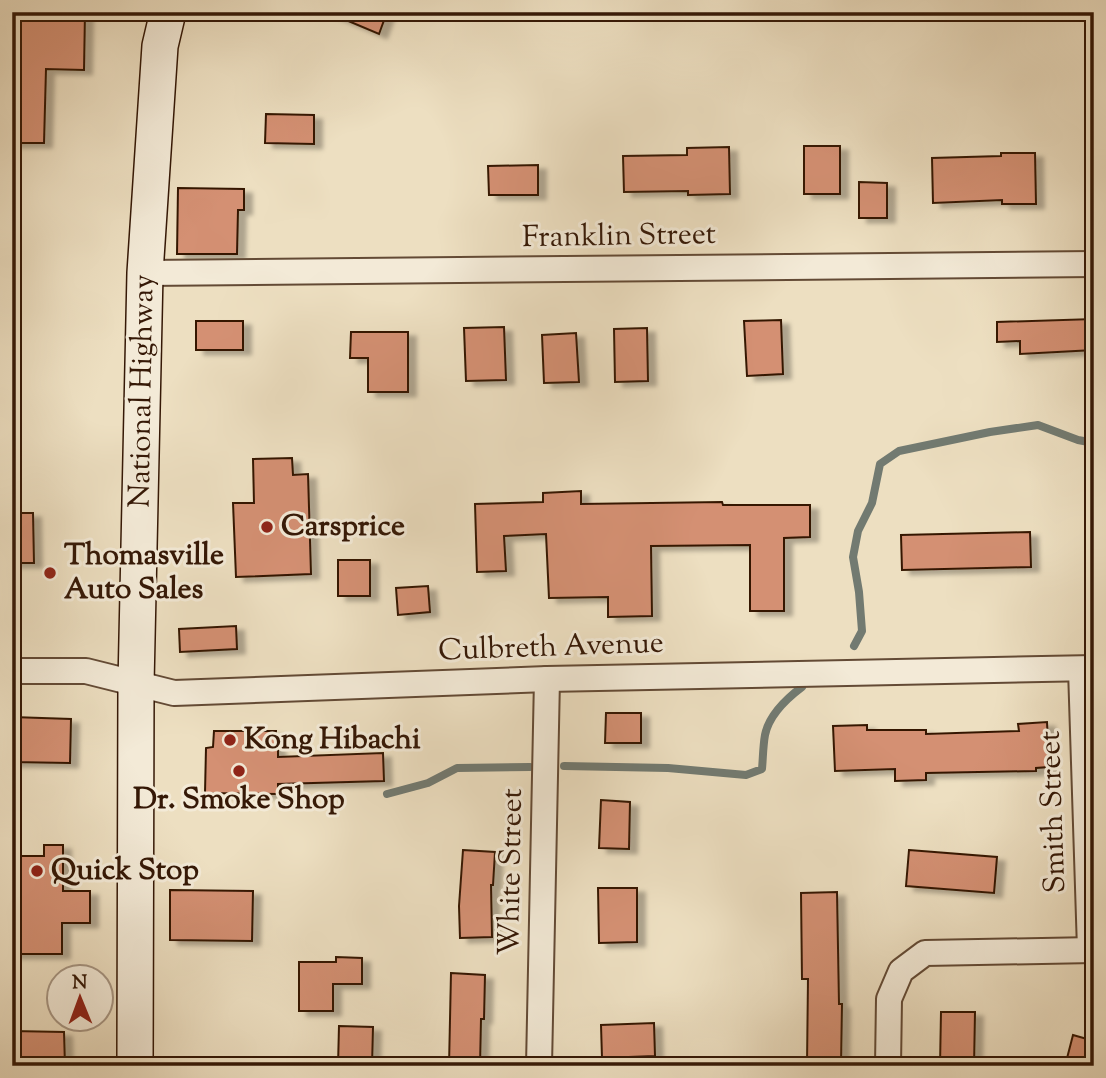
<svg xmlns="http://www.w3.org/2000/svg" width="1106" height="1078" viewBox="0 0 1106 1078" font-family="'Sorts Mill Goudy',serif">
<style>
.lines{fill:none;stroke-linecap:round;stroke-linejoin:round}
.stream{stroke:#727a71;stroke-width:8}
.building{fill:#d49073;stroke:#351806;stroke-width:2;filter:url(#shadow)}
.street-casing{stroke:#634a35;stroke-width:28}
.secondary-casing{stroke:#351806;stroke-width:38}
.street{stroke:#f3ead7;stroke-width:24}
.secondary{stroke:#f3ead7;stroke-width:35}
.poi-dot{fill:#8f2418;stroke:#f3ead7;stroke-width:2.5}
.labels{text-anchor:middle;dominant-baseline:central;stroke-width:6;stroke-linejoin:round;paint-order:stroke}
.street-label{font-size:30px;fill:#351806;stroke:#f3ead7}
.poi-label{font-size:30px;font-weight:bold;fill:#351806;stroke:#f3ead7;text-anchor:start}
</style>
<defs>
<filter id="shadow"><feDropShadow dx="8" dy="4.5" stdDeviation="2" flood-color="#0004"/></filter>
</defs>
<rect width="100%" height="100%" fill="#eddfc1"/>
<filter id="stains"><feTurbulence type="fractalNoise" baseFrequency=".00286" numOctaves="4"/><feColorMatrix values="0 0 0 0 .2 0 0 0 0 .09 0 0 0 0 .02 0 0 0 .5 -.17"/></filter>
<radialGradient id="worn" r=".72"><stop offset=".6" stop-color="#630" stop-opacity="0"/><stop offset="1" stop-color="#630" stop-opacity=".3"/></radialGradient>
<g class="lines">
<g class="stream">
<polyline points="854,646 862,631 859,592 853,557 858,531 872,503 880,464 899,451 990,432 1038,425 1078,440 1094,443"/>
<path d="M 564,766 L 668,768 L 746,775 L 762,769 C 763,758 763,746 765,735 C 769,715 786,699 802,687"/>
<polyline points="387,794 428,783 457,768 530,767"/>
</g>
</g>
<g class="building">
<polygon points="12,12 85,12 84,70 46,69 44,143 12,143"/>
<polygon points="327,12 387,12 379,34"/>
<polygon points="266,114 314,115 314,144 265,143"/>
<rect x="804" y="146" width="36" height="48"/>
<polygon points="729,147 730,194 688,195 688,191 624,192 623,156 687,155 687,148"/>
<polygon points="1001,153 1035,153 1036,204 1002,204 1002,200 933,203 932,158 1001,156"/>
<polygon points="538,165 538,195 489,195 488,166"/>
<polygon points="859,182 887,183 887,218 859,218"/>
<polygon points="178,188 244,189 244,210 238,210 237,254 177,254"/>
<polygon points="1094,319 1094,350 1020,354 1020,341 997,342 997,322"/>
<polygon points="781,320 783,374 747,376 744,321"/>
<rect x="196" y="321" width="47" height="29"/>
<polygon points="504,327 506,380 466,381 464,328"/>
<polygon points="647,328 648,381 615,382 614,329"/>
<polygon points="351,332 408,332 408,392 368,392 368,358 350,358"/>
<polygon points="576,333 579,382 544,383 542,335"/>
<polygon points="292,458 293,475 308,474 311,574 236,577 233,503 254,503 253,459"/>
<polygon points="581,491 581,504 722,502 723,505 810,505 810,537 784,538 784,611 750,611 750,545 651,546 652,616 608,617 608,597 549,598 546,534 504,536 506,571 477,572 475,504 543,502 543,493"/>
<polygon points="12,513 33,513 34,563 12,563"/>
<polygon points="1030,532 1031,567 902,570 901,535"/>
<rect x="338" y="560" width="32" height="36"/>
<polygon points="428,586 430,612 398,615 396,588"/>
<polygon points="236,626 237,649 180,652 179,629"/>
<polygon points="606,713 641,713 641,743 605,743"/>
<polygon points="12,717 71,719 70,763 12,762"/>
<polygon points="1047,722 1049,767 1036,768 1036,771 926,773 926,780 895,781 895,769 835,771 833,726 867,725 867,730 926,730 926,734 1019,731 1018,724"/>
<polygon points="214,731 276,731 275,748 278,748 278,757 383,753 384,781 278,784 278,794 205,793 206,748 213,747"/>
<polygon points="601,800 630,802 629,849 599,848"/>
<polygon points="44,845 63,845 63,891 90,891 90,923 62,923 62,954 12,954 12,856 44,856"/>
<polygon points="463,850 495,852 493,885 491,885 492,937 460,938 459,906"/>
<polygon points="909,850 997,857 994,893 906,886"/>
<polygon points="598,888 637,888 637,942 599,943"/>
<polygon points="170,890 253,891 252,941 170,940"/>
<polygon points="837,892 839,1004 842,1004 841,1064 807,1064 808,979 802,979 801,893"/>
<polygon points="336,957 362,958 362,984 333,984 333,1011 299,1011 299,962 336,962"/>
<polygon points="451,973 485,975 484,1019 481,1019 480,1066 449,1066"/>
<polygon points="941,1012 975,1012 974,1066 940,1066"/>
<polygon points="654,1023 655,1056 602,1058 601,1025"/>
<polygon points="339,1026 373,1027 372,1066 338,1066"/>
<polygon points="12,1031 64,1032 65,1066 12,1066"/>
<polygon points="1073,1035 1094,1041 1094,1066 1065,1066"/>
</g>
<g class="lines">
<g class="street-casing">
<g id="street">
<polyline points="145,273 1094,264"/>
<polyline points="1081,669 1090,949"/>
<polyline points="12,671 86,671 174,693 547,679 1094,668"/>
<polyline points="539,1066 547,679"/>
<polyline points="888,1066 889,999 901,971 925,953 1094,950"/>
</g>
</g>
<g class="secondary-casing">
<polyline id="secondary" points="135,1066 136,684 145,273 160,46 168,12"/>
</g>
<use href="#street" class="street"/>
<use href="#secondary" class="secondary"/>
</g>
<g class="poi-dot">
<circle cx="267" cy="527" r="7"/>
<circle cx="50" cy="573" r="7"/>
<circle cx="230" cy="740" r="7"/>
<circle cx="239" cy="771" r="7"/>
<circle cx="37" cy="871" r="7"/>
</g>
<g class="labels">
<g class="street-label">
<text transform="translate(619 237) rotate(-1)">Franklin Street</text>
<text transform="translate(143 391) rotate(-89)">National Highway</text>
<text transform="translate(551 648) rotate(-2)">Culbreth Avenue</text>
<text transform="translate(1054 812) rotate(-92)">Smith Street</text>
<text transform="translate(512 872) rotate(-89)">White Street</text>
</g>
<g class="poi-label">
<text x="281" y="527">Carsprice</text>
<text x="64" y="556">Thomasville<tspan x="64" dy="34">Auto Sales</tspan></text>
<text x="244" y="740">Kong Hibachi</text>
<text x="239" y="800" text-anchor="middle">Dr. Smoke Shop</text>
<text x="51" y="871">Quick Stop</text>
</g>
</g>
<rect width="1106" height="1078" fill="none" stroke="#eddfc1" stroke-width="42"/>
<rect x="14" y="14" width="1078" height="1050" fill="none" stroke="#351806" stroke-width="3.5"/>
<rect x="21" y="21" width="1064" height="1036" fill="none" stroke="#351806" stroke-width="2"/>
<g transform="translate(80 998) rotate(359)"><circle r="33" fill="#f3ead7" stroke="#a79683" stroke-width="2"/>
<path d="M0-5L12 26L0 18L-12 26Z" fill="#8f2418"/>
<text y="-10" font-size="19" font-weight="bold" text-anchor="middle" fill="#351806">N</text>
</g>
<rect width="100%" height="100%" filter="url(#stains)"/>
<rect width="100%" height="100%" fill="url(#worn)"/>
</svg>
